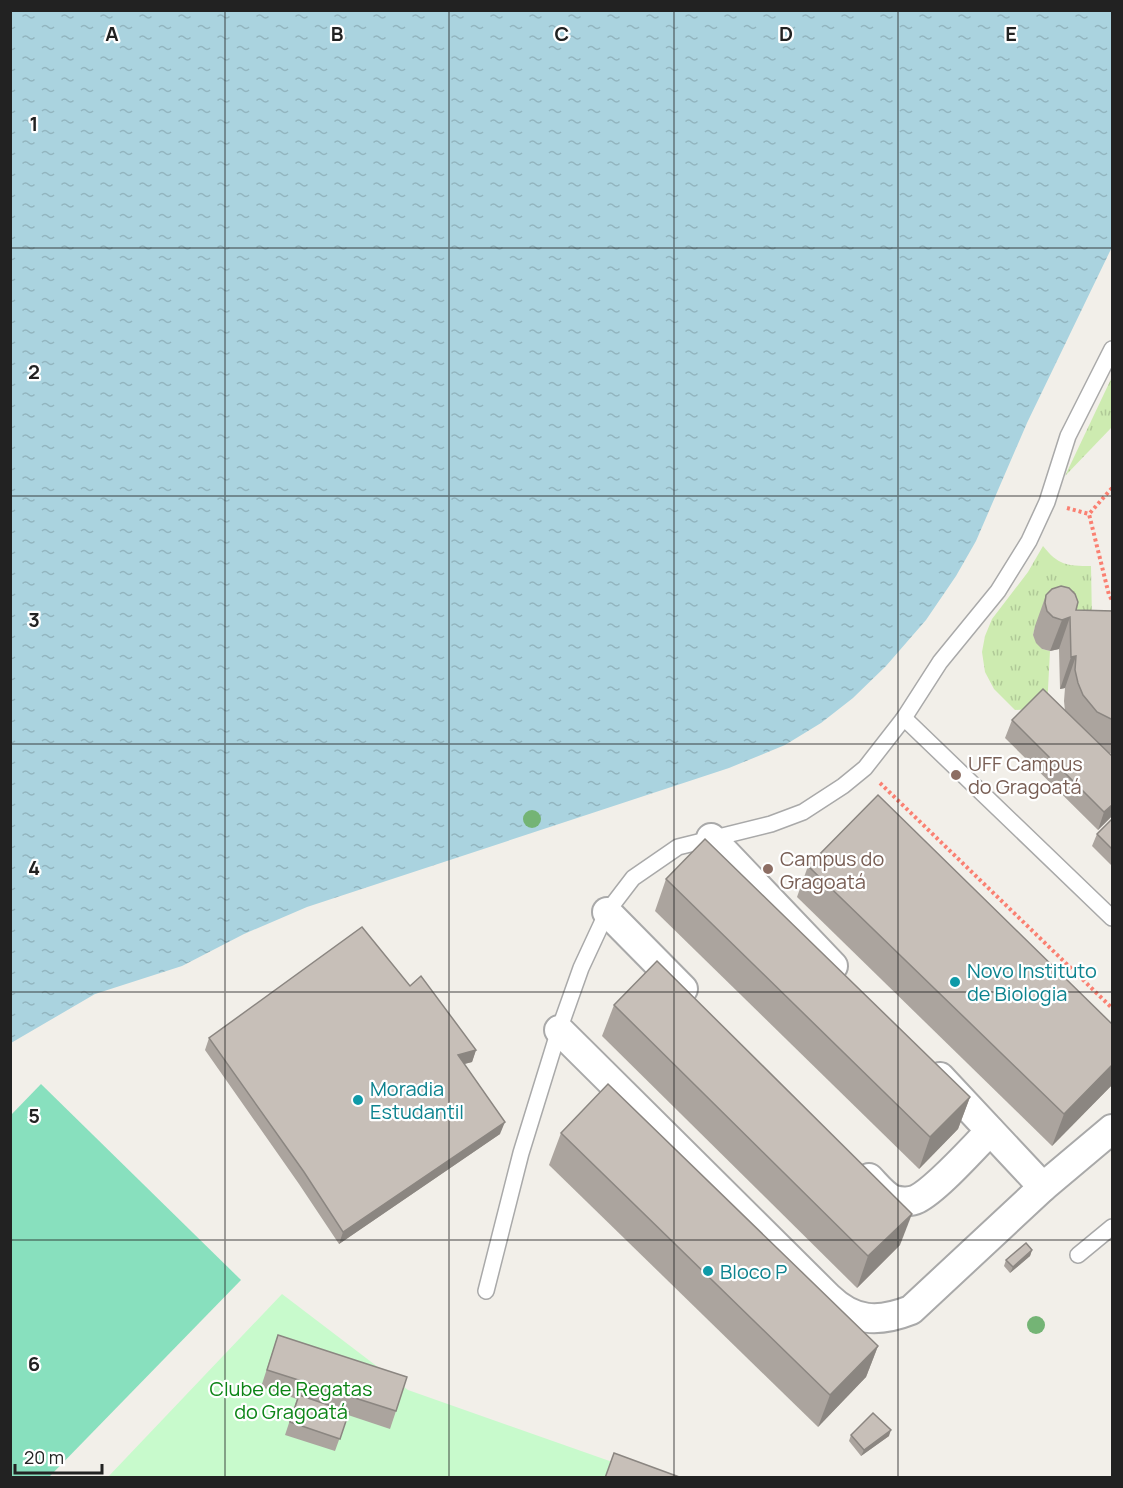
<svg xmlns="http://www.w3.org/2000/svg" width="1123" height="1488" viewBox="0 0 1123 1488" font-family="Manrope,sans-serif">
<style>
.grass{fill:url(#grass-tufts)}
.park{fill:#c8facc}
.pitch{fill:#88e0be}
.water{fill:url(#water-ripples)}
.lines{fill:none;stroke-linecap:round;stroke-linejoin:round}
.lane-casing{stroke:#a9a9a9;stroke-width:18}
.street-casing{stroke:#a9a9a9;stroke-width:32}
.path{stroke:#fa8072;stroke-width:4;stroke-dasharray:3 3;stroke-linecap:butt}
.lane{stroke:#fff;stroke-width:15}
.street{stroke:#fff;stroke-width:28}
.tree{fill:#74b475}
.wall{fill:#aba49e}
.shaded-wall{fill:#8b8681}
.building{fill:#c7bfb8;stroke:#8b8681;stroke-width:1.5}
.grid{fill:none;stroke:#222;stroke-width:1.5;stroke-opacity:0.55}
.education-dot{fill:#8d6e63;stroke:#fff;stroke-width:2}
.culture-dot{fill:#0f9aa8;stroke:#fff;stroke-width:2}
.labels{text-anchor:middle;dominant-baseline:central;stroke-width:4.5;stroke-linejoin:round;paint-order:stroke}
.education-label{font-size:20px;fill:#785e54;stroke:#fff;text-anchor:start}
.culture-label{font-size:20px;fill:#0d838f;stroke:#fff;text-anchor:start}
.park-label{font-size:20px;fill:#0c8416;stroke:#fff}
.grid-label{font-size:20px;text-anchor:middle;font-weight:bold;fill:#222;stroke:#fff;stroke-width:4.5;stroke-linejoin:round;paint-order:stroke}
</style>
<defs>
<pattern id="grass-tufts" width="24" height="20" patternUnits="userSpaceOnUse" patternTransform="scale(1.5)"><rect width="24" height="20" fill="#cdebb0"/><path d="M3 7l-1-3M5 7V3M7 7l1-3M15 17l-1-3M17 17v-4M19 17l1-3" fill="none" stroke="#b0c997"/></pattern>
<pattern id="water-ripples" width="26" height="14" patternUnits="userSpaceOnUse" patternTransform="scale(1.5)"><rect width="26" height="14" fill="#aad3df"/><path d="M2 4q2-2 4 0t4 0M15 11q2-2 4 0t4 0" fill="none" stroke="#92b5bf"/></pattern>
</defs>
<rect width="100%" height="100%" fill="#f2efe9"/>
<g class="grass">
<polygon points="1112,377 1112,427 1065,476"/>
<path d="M 1043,546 C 1058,565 1067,566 1091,566 L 1092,620 L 1041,620 L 1035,627 L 1033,635 L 1042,649 L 1050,651 L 1047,708 L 1015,710 L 994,689 L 985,672 L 982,652 L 985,636 L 992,619 L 1028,572 Z"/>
</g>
<polygon class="park" points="282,1294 408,1390 655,1477 107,1478"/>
<polygon class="pitch" points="41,1084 241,1280 49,1477 11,1477 11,1115"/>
<polygon class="water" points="11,10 1112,11 1112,247 1027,423 976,541 956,576 926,620 886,666 853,698 821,723 785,745 729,768 307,907 244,934 182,966 95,994 11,1043"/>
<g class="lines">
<g class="lane-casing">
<g id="lane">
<polyline points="904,718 1112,918"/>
<polyline points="1078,1255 1112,1227"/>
<polyline points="486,1291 521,1153 559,1030 581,968 607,912 633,878 678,847 771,824 803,812 843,786 865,768 904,718 940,662 998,591 1029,541 1047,502 1068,436 1112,349"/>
</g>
</g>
<g class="street-casing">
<g id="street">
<polyline points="711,838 833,966"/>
<polyline points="607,912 683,989"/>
<path d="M 559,1030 L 828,1297 C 854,1322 878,1323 911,1310 L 1043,1187 L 1112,1129"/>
<polyline points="940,1077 1043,1187"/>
<path d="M 869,1178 C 876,1185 884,1196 894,1200 C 901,1202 911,1202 917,1199 C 937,1189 973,1148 990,1131"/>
</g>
</g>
<g class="path">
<polyline points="1112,488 1089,514 1109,595 1112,600"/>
<polyline points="1067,508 1089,514"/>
<polyline points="880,783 1112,1008"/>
</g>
<use href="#lane" class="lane"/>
<use href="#street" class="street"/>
</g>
<g class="tree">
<circle cx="532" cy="819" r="9"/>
<circle cx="1036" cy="1325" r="9"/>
</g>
<g class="wall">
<polygon points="1046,595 1076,610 1113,611 1113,754 1109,753 1113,815 1098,830 1005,738 1012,720 1065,711 1064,701 1065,688 1060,689 1059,649 1050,651 1042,649 1036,643 1033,635 1035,626"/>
<polygon points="1113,818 1113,867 1092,846 1097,834"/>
<polygon points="808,866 1113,1025 1113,1084 1052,1146 797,897"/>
<polygon points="666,879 970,1097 958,1129 919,1169 655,911"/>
<polygon points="410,986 476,1050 472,1062 464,1064 500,1134 339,1244 299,1184 205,1050 209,1038"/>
<polygon points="614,1005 900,1245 857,1288 602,1036"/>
<polygon points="561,1133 878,1346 866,1377 818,1427 549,1165"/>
<polygon points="1032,1250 1030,1256 1010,1273 1004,1266 1006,1260"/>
<polygon points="278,1335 396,1411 390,1429 348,1415 335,1451 285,1435 297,1399 261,1387"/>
<polygon points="851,1435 889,1436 861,1456 849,1441"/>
</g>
<g class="shaded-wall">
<polygon points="1070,617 1059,649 1050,651 1062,620"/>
<polygon points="1076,656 1065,688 1060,689 1071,657"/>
<polygon points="1113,804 1113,815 1098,830 1104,812"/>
<polygon points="476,1050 472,1062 453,1067 458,1055"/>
<polygon points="1113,1064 1113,1084 1052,1146 1064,1114"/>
<polygon points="970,1097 958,1129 919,1169 930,1137"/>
<polygon points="505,1122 500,1134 339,1244 343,1232"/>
<polygon points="912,1214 900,1245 857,1288 868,1256"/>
<polygon points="1032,1250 1030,1256 1010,1273 1013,1267"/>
<polygon points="878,1346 866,1377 818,1427 830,1395"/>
<polygon points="891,1430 889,1436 861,1456 864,1450"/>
</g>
<g class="building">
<polygon points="1061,586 1069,588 1075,594 1078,602 1076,610 1113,611 1113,720 1097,712 1083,695 1078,683 1075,670 1076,656 1071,657 1070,617 1062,620 1053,617 1047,611 1045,603 1046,595 1052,589"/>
<polygon points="1043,689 1113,757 1113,804 1104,812 1012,720"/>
<polygon points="878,795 1113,1025 1113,1064 1064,1114 808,866"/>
<polygon points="1113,818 1113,850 1097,834"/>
<polygon points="705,839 970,1097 930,1137 666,879"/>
<polygon points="362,927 410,986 421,976 476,1050 458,1055 505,1122 343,1232 304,1172 209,1038"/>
<polygon points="657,961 912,1214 868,1256 614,1005"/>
<polygon points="608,1084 878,1346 830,1395 561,1133"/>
<polygon points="1026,1243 1032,1250 1013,1267 1006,1260"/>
<polygon points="278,1335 407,1377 396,1411 267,1370"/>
<polygon points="299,1395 349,1412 340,1439 290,1422"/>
<polygon points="873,1413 891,1430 864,1450 851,1435"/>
<polygon points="614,1453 682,1478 605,1478"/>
</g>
<path class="grid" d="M 225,10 L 225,1478M 449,10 L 449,1478M 674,10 L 674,1478M 898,10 L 898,1478M 10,248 L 1112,248M 10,496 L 1112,496M 10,744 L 1112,744M 10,992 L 1112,992M 10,1240 L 1112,1240"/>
<g class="education-dot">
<circle cx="956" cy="775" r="6"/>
<circle cx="768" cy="869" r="6"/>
</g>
<g class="culture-dot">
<circle cx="955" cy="982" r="6"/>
<circle cx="358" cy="1100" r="6"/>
<circle cx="708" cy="1271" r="6"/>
</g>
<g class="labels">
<g class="education-label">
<text x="968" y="763">UFF Campus<tspan x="968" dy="23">do Gragoatá</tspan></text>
<text x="780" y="858">Campus do<tspan x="780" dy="23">Gragoatá</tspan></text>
</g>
<g class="culture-label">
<text x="967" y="970">Novo Instituto<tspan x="967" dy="23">de Biologia</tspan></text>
<text x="370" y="1088">Moradia<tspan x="370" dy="23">Estudantil</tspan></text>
<text x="720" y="1271">Bloco P</text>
</g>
<g class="park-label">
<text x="291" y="1388">Clube de Regatas<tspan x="291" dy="23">do Gragoatá</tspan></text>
</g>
</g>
<g class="grid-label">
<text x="112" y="41">A</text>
<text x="337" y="41">B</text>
<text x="562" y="41">C</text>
<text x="786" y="41">D</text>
<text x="1011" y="41">E</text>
<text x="34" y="131">1</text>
<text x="34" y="379">2</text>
<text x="34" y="627">3</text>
<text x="34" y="875">4</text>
<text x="34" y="1123">5</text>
<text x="34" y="1371">6</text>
</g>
<rect width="1123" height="1488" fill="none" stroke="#222222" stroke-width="24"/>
<path d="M15 1464v9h87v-9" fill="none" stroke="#222222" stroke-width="3"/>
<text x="24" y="1464" font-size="18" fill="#222222" stroke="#ffffff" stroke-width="4.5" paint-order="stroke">20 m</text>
</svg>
